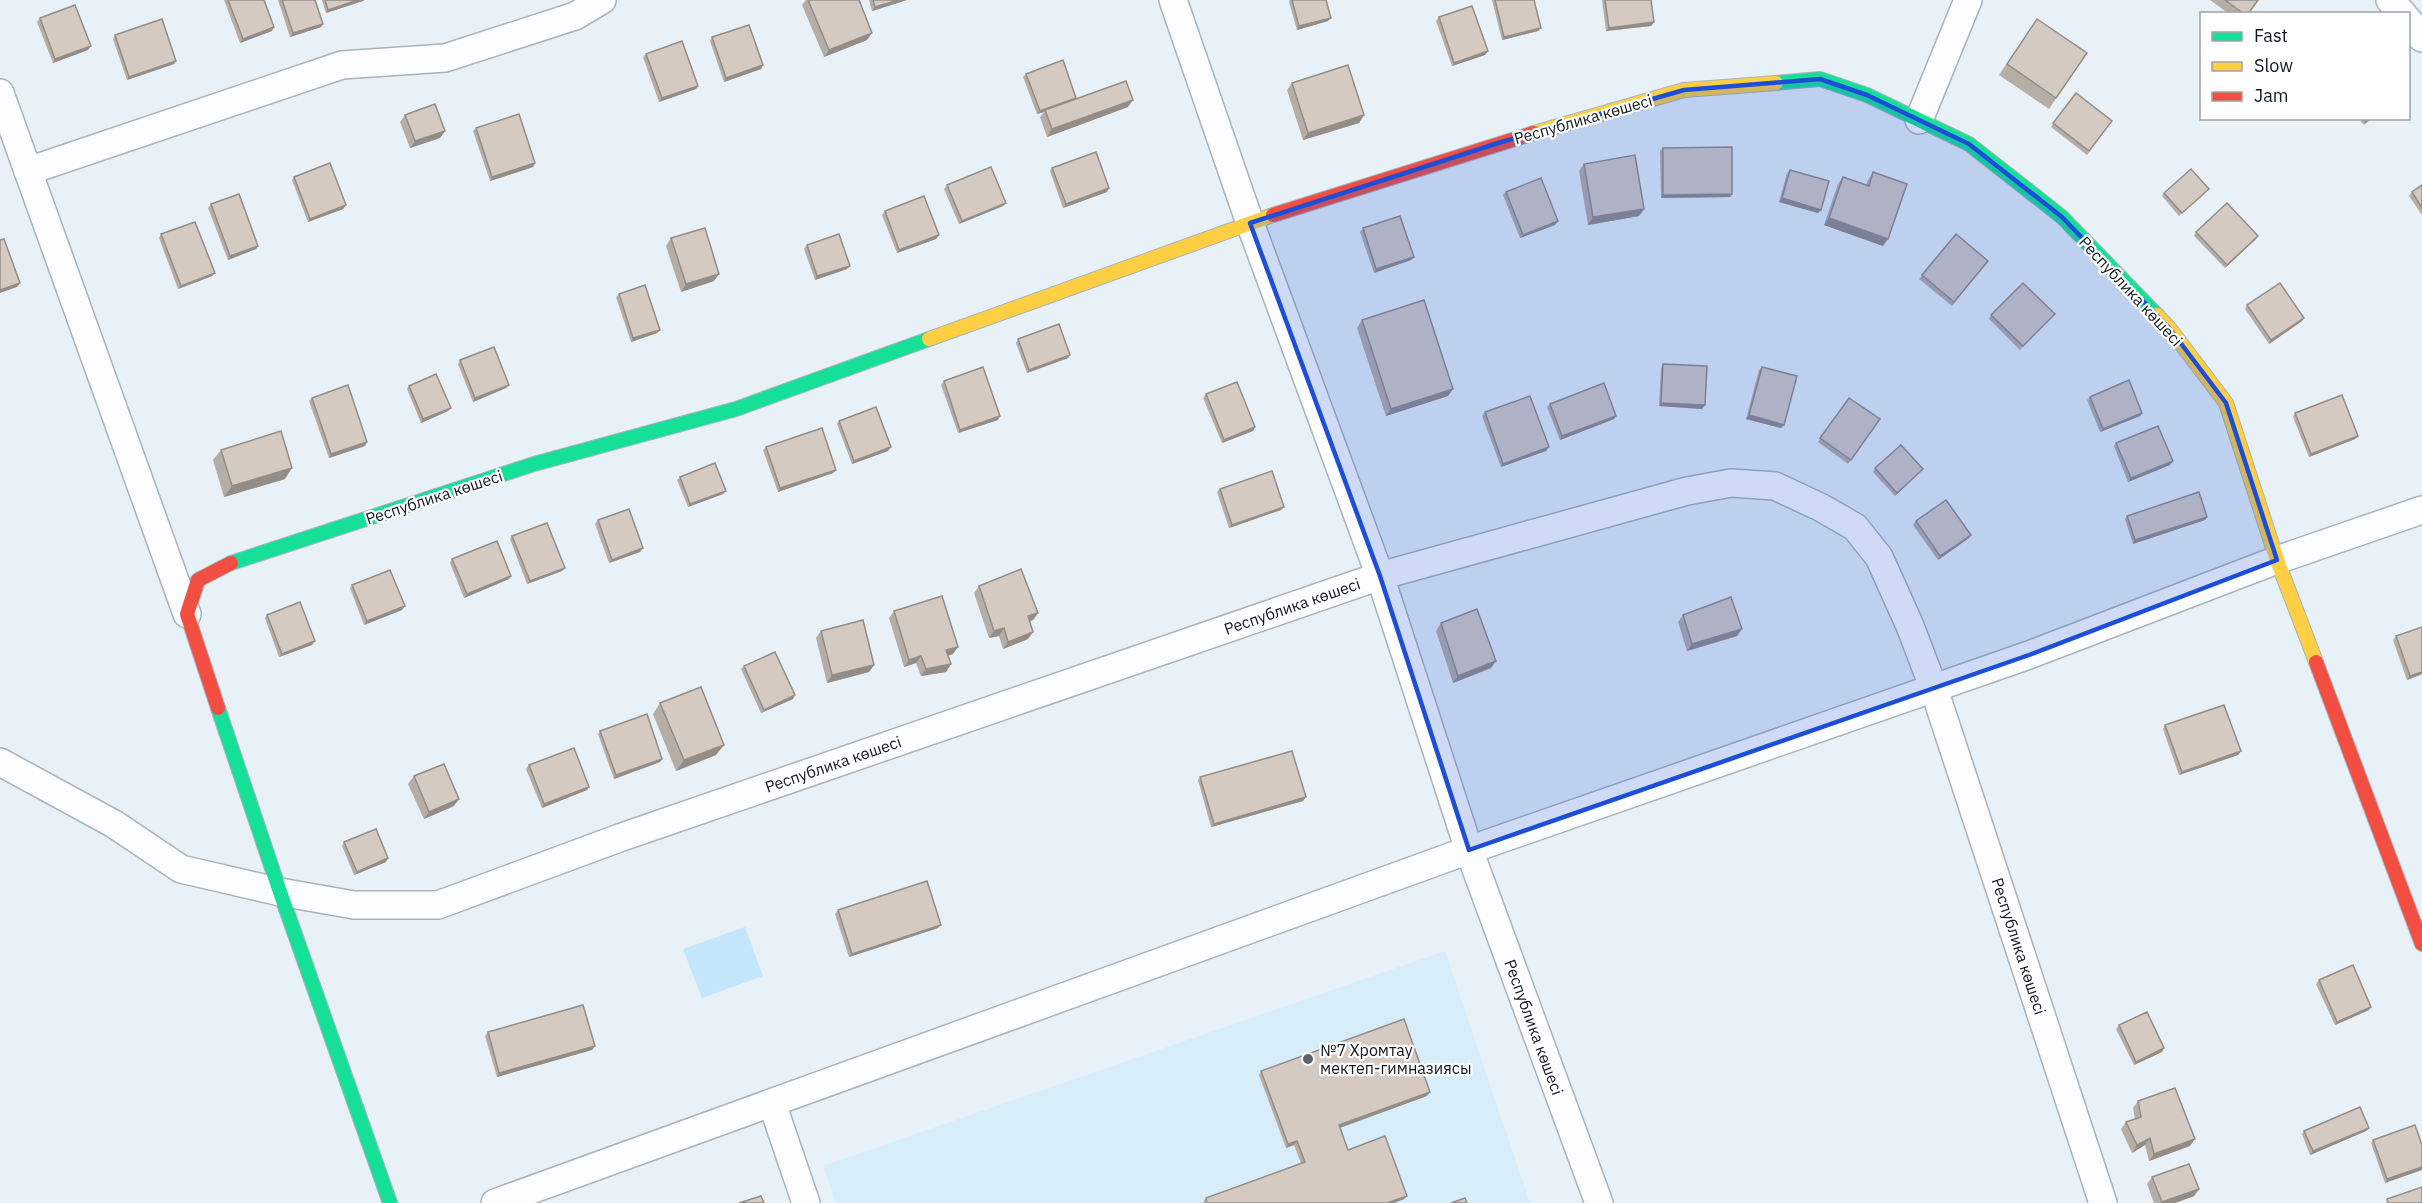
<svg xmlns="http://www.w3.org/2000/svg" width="2422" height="1203" viewBox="0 0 2422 1203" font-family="'IBM Plex Sans',sans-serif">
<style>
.built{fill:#d8edfa}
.green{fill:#c4e6fa}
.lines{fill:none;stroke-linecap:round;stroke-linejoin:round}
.street-casing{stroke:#a9b3b9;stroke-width:30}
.fast-casing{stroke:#a9b3b9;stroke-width:16}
.slow-casing{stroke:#a9b3b9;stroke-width:16}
.jam-casing{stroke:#a9b3b9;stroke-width:16}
.street{stroke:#fbfdfe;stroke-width:27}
.fast{stroke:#16e098;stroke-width:14}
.slow{stroke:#ffcf43;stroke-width:14}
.jam{stroke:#f24e42;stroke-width:14}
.wall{fill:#b6aea6}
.shaded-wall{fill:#948d87}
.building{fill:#d4cac1;stroke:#948d87;stroke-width:1.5}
.marked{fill:#1d4ed8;fill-opacity:0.2;stroke:#1d4ed8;stroke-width:4.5;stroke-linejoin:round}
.poi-dot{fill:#5b656b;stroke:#fff;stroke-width:2}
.labels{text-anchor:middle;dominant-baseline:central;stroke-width:4.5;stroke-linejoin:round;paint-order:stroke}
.street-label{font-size:16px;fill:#0f191f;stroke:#fff}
.poi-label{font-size:16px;fill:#0f191f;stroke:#fff;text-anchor:start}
</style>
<rect width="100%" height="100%" fill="#e7f1f7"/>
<polygon class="built" points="1445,951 1530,1203 836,1203 823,1166"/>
<polygon class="green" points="745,927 763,976 702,998 683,949"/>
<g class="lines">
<g class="street-casing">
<g id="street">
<polyline points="1173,0 1250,223 1380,576 1469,850 1599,1203"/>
<polyline points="2390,0 2403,14"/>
<polyline points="2408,20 2422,38"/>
<polyline points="0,93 187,614"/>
<polyline points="1919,120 1968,0"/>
<polyline points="28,171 342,65 445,58 575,16 602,0"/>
<polyline points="0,762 114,824 181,869 280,892 354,905 438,905 622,837 1380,576 1687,491 1731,483 1775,486 1820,507 1855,527 1879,557 1910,626 1934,689 2103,1203"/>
<polyline points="772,1103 806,1203"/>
<polyline points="495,1203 1469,850 2029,655 2277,560 2422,510"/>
</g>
</g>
<g class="fast-casing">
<g id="fast">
<polyline points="1776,83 1820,79 1867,95 1969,144 2062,217 2157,315"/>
<polyline points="231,563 534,464 736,409 929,339"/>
<polyline points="218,708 280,892 390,1203"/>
</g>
</g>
<g class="slow-casing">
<g id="slow">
<polyline points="1534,133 1684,90 1776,83"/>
<polyline points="2157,315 2170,329 2226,403 2277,560 2316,662"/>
<polyline points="929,339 1273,215"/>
</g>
</g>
<g class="jam-casing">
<g id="jam">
<polyline points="1273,215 1534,133"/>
<polyline points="2316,662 2422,944"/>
<polyline points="218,708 187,614 198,580 231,563"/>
</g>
</g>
<use href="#street" class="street"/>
<use href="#fast" class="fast"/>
<use href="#slow" class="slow"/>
<use href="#jam" class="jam"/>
</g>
<g class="wall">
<polygon points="224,0 264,0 274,27 272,31 240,43"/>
<polygon points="278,0 315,0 323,24 321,27 290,37"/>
<polygon points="322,0 364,0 363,1 326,13"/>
<polygon points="806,0 859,0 867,40 824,57 802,5"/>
<polygon points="869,0 907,0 872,11"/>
<polygon points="1290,0 1326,0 1328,21 1297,30 1289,2"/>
<polygon points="1492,0 1534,0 1541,28 1538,31 1502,40"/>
<polygon points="1602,0 1651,0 1654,22 1651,26 1606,31"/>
<polygon points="2210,0 2258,0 2248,14 2229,14"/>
<polygon points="1439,17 1488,51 1485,55 1452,66 1436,21"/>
<polygon points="40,18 88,50 53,63 37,22"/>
<polygon points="2037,19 2087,53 2049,109 1999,75"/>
<polygon points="115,35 176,61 174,64 127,80 113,39"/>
<polygon points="712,37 763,65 761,69 724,82 710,41"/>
<polygon points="646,54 696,89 659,102 643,57"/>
<polygon points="1026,74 1075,99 1128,107 1047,137 1040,117 1044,112 1037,114 1023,77"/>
<polygon points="1292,83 1364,115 1359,123 1303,140 1287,90"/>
<polygon points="2076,93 2112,121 2087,155 2051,127"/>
<polygon points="405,115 445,131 440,138 410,148 400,122"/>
<polygon points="2358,118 2372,118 2364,125"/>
<polygon points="476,128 535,163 533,167 490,181 473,131"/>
<polygon points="1663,148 1732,194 1730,197 1661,198 1660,151"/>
<polygon points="1584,164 1644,209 1639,216 1588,225 1579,171"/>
<polygon points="1052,168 1109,188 1107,192 1063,208 1050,171"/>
<polygon points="1790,170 1821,210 1818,213 1779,202 1787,173"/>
<polygon points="1873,172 1883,246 1824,225 1838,184 1843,177 1866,185 1868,180"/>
<polygon points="294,177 346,205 343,209 308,222 292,180"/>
<polygon points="947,185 1003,206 959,224 944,189"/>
<polygon points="2422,185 2422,215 2409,196 2412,192"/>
<polygon points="2209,189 2206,192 2179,216 2162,196 2164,193"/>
<polygon points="1506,192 1555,225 1520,238 1503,195"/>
<polygon points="211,204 258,246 256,249 228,260 208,208"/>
<polygon points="885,211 939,235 936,239 897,253 882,215"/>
<polygon points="1363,228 1414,257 1411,260 1374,273 1360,232"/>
<polygon points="2196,232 2258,236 2256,239 2225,268 2194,236"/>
<polygon points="161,234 215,273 212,276 178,289 159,238"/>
<polygon points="671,238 714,281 681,292 666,246"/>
<polygon points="807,245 847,269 815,280 804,249"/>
<polygon points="1988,261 1952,306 1919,279 1922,275"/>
<polygon points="619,294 660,330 657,333 631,342 616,297"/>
<polygon points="2247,305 2304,318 2302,321 2269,344 2245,309"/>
<polygon points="1991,315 2052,317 2020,350 1989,319"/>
<polygon points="1362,320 1448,396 1386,416 1357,328"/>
<polygon points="1018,339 1070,355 1068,358 1027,373 1016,343"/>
<polygon points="460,360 506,388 473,402 458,364"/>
<polygon points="1663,364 1705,405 1702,409 1659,406 1661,368"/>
<polygon points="1762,367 1781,428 1746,419 1759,370"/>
<polygon points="944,381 998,420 958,433 941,385"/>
<polygon points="409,386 448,411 421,423 407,389"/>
<polygon points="1206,394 1255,427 1253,431 1222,443 1203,398"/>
<polygon points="2090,397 2142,413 2140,416 2100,432 2087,400"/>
<polygon points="312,398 365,446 329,458 309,401"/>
<polygon points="1849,398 1880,419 1848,464 1818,442"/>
<polygon points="1550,404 1614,419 1560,440 1547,407"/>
<polygon points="1485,412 1546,451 1501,467 1482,416"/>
<polygon points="2295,413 2358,436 2355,439 2309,457 2293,417"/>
<polygon points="839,421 888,451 852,464 837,424"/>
<polygon points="2116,443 2173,461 2170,465 2128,482 2114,446"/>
<polygon points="766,447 836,470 833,473 778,492 763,450"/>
<polygon points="221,450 285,479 224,497 213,460"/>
<polygon points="1875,468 1923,469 1920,472 1895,496 1873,472"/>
<polygon points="680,477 726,491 723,494 688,507 677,480"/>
<polygon points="1220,489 1281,510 1229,528 1217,492"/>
<polygon points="2127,516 2207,517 2205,520 2133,544 2125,519"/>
<polygon points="598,520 640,552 609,563 595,524"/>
<polygon points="1916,521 1971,535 1969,538 1938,560 1913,525"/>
<polygon points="512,536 562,571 527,584 510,539"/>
<polygon points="452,559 511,576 509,579 464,598 450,563"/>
<polygon points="352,585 402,610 364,625 350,588"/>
<polygon points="979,586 1038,613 1033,620 1030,621 1028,639 1003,649 999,636 989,638 974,593"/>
<polygon points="894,611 953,654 948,656 951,664 946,672 921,676 916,663 904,667 889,618"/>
<polygon points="267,615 312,645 279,657 265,618"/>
<polygon points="1683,615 1737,636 1687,651 1678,622"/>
<polygon points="1441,623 1491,668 1453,683 1436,631"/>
<polygon points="2422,627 2422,674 2407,680 2393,640 2396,636"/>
<polygon points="821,631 874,665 869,672 827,683 816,638"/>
<polygon points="744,666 793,699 761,713 741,669"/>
<polygon points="660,703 716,755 676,771 653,714"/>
<polygon points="2165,725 2241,751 2238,755 2179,775 2163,729"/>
<polygon points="600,731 662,759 660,762 614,779 598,734"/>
<polygon points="529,765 589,787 587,790 542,808 526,769"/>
<polygon points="414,776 454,806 424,819 408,784"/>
<polygon points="1200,777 1303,801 1211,827 1198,780"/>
<polygon points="344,842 386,862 354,875 342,846"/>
<polygon points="838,910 938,928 849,957 835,914"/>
<polygon points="2319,980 2369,1010 2335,1025 2316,984"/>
<polygon points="2119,1025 2162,1052 2134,1065 2116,1029"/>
<polygon points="488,1032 595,1046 592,1050 497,1077 485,1036"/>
<polygon points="1261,1071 1427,1096 1340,1127 1348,1150 1407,1196 1404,1199 1394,1203 1204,1203 1203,1202 1206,1198 1301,1163 1294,1145 1286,1148 1259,1075"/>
<polygon points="2138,1101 2190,1146 2149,1161 2145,1145 2132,1153 2121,1129 2126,1122 2135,1119 2133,1108"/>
<polygon points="2304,1131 2366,1131 2310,1155 2302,1134"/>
<polygon points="2373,1140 2422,1145 2385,1183 2371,1143"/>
<polygon points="2152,1177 2199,1189 2194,1196 2175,1203 2154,1203 2147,1184"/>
</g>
<g class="shaded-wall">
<polygon points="358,0 364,0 363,1 326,13 328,10"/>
<polygon points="899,0 907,0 872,11 875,7"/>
<polygon points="1331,18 1328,21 1297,30 1299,26"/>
<polygon points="1654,22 1651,26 1606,31 1609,28"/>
<polygon points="323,24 321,27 290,37 293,33"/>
<polygon points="274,27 272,31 240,43 243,39"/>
<polygon points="1541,28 1538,31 1502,40 1504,37"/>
<polygon points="872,33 867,40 824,57 829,50"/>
<polygon points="91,46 88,50 53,63 55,59"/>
<polygon points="1488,51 1485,55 1452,66 1454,63"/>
<polygon points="176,61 174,64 127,80 129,77"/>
<polygon points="763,65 761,69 724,82 726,78"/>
<polygon points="698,86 696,89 659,102 662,98"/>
<polygon points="1076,98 1074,101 1045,110 1044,112 1037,114 1040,111"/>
<polygon points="1133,100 1128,107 1047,137 1052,129"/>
<polygon points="1364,115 1359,123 1303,140 1308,133"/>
<polygon points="445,131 440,138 410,148 415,141"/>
<polygon points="535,163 533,167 490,181 492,177"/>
<polygon points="1109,188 1107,192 1063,208 1066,204"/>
<polygon points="1732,194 1730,197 1661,198 1663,195"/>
<polygon points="1782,198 1821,210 1818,213 1779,202"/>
<polygon points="1006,203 1003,206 959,224 962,221"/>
<polygon points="346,205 343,209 308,222 310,219"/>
<polygon points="1644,209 1639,216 1588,225 1593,217"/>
<polygon points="1829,218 1888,239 1883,246 1824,225"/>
<polygon points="1558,221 1555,225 1520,238 1523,235"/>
<polygon points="939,235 936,239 897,253 899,250"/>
<polygon points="2258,236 2256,239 2225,268 2227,265"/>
<polygon points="258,246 256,249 228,260 230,256"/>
<polygon points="1414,257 1411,260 1374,273 1376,269"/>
<polygon points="850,266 847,269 815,280 817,276"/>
<polygon points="215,273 212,276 178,289 181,286"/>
<polygon points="719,274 714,281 681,292 686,284"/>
<polygon points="20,283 17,287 0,293 0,290"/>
<polygon points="2304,318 2302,321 2269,344 2271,340"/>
<polygon points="660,330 657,333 631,342 633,338"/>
<polygon points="1070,355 1068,358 1027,373 1029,370"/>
<polygon points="509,385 506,388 473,402 475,398"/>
<polygon points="1453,389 1448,396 1386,416 1391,409"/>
<polygon points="1661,403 1705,405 1702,409 1659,406"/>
<polygon points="451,408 448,411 421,423 423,419"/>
<polygon points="2142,413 2140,416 2100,432 2103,429"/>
<polygon points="1749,415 1784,425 1781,428 1746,419"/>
<polygon points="1000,416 998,420 958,433 960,430"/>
<polygon points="1616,416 1614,419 1560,440 1562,436"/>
<polygon points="1255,427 1253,431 1222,443 1224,440"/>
<polygon points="2358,436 2355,439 2309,457 2311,454"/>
<polygon points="367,442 365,446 329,458 331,454"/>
<polygon points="891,447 888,451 852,464 854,461"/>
<polygon points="1549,447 1546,451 1501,467 1503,464"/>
<polygon points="2173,461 2170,465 2128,482 2131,478"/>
<polygon points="292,468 285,479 224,497 232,486"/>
<polygon points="1923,469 1920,472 1895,496 1897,493"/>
<polygon points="836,470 833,473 778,492 780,488"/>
<polygon points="726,491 723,494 688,507 690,504"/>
<polygon points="1284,507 1281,510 1229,528 1232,525"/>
<polygon points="2207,517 2205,520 2133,544 2135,540"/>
<polygon points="1971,535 1969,538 1938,560 1940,556"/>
<polygon points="643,548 640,552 609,563 612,560"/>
<polygon points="565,568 562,571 527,584 530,581"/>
<polygon points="511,576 509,579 464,598 467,594"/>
<polygon points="405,606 402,610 364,625 367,621"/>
<polygon points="1038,613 1033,620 1023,623 1028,616"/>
<polygon points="1004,628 999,636 989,638 994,631"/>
<polygon points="1742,629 1737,636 1687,651 1692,644"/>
<polygon points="1033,632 1028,639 1003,649 1008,642"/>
<polygon points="315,641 312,645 279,657 282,654"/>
<polygon points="958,647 953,654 941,657 946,650"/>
<polygon points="921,656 916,663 904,667 909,660"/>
<polygon points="1496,661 1491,668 1453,683 1458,676"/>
<polygon points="951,664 946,672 921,676 926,669"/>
<polygon points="874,665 869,672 827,683 832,675"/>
<polygon points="2422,672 2422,674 2407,680 2410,676"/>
<polygon points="795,695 793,699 761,713 764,710"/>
<polygon points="724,745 716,755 676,771 684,760"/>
<polygon points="2241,751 2238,755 2179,775 2182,772"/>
<polygon points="662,759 660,762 614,779 616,775"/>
<polygon points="589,787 587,790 542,808 544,804"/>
<polygon points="1306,797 1303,801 1211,827 1214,824"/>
<polygon points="459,799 454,806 424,819 429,812"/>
<polygon points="388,858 386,862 354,875 357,872"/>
<polygon points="941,925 938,928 849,957 852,954"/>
<polygon points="2371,1007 2369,1010 2335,1025 2337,1022"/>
<polygon points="595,1046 592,1050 497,1077 499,1073"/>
<polygon points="2164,1048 2162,1052 2134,1065 2136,1062"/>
<polygon points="1430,1092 1427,1096 1337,1129 1339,1125"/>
<polygon points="2369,1128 2366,1131 2310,1155 2313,1151"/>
<polygon points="2150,1138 2145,1145 2132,1153 2137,1145"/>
<polygon points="2195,1139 2190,1146 2149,1161 2154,1154"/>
<polygon points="1297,1141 1294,1145 1286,1148 1288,1144"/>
<polygon points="2422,1167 2422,1170 2385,1183 2387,1179"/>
<polygon points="2199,1189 2194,1196 2175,1203 2161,1203"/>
<polygon points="1407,1196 1404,1199 1394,1203 1387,1203"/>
</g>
<g class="building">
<polygon points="228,0 264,0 274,27 243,39"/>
<polygon points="282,0 315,0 323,24 293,33"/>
<polygon points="325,0 358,0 328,10"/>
<polygon points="808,0 859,0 872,33 829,50"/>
<polygon points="873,0 899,0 875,7"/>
<polygon points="1292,0 1326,0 1331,18 1299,26"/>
<polygon points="1495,0 1534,0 1541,28 1504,37"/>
<polygon points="1605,0 1651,0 1654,22 1609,28"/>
<polygon points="2225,0 2258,0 2248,14 2244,14"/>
<polygon points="75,5 91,46 55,59 40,18"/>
<polygon points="1472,6 1488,51 1454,63 1439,17"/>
<polygon points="162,19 176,61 129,77 115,35"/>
<polygon points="2037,19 2087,53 2056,98 2007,64"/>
<polygon points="749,25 763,65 726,78 712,37"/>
<polygon points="682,41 698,86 662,98 646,54"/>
<polygon points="1063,60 1076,98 1040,111 1026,74"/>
<polygon points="1348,65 1364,115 1308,133 1292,83"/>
<polygon points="1126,81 1133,100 1052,129 1045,110"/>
<polygon points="2076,93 2112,121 2089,151 2053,123"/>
<polygon points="435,104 445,131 415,141 405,115"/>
<polygon points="519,114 535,163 492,177 476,128"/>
<polygon points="2363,118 2370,118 2366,122"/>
<polygon points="1732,147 1732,194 1663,195 1663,148"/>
<polygon points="1096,152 1109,188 1066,204 1052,168"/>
<polygon points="1635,155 1644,209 1593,217 1584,164"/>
<polygon points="330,163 346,205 310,219 294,177"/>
<polygon points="991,167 1006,203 962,221 947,185"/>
<polygon points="2191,169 2209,189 2182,213 2164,193"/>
<polygon points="1790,170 1829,181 1821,210 1782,198"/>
<polygon points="1873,172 1907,184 1888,239 1829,218 1843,177 1869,186"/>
<polygon points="1541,178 1558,221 1523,235 1506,192"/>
<polygon points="2422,185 2422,208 2412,192"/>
<polygon points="239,194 258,246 230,256 211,204"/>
<polygon points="924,196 939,235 899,250 885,211"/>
<polygon points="2227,203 2258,236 2227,265 2196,232"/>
<polygon points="1400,216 1414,257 1376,269 1363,228"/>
<polygon points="195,222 215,273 181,286 161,234"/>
<polygon points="705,228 719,274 686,284 671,238"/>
<polygon points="839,234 850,266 817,276 807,245"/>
<polygon points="1956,234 1988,261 1954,302 1922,275"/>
<polygon points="4,239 20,283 0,290 0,240"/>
<polygon points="2023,283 2055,314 2023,346 1991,315"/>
<polygon points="2280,283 2304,318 2271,340 2247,305"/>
<polygon points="645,285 660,330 633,338 619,294"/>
<polygon points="1424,300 1453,389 1391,409 1362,320"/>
<polygon points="1059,324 1070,355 1029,370 1018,339"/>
<polygon points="494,347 509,385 475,398 460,360"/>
<polygon points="1663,364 1707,366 1705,405 1661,403"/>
<polygon points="983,367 1000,416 960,430 944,381"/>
<polygon points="1762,367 1797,376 1784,425 1749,415"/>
<polygon points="436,374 451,408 423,419 409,386"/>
<polygon points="2129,380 2142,413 2103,429 2090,397"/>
<polygon points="1237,382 1255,427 1224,440 1206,394"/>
<polygon points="1604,383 1616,416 1562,436 1550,404"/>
<polygon points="348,385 367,442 331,454 312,398"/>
<polygon points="2342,395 2358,436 2311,454 2295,413"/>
<polygon points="1530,396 1549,447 1503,464 1485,412"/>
<polygon points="1849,398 1880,419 1851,460 1820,438"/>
<polygon points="876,407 891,447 854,461 839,421"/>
<polygon points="2158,426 2173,461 2131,478 2116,443"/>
<polygon points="822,428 836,470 780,488 766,447"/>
<polygon points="281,431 292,468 232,486 221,450"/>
<polygon points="1901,445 1923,469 1897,493 1875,468"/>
<polygon points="715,463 726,491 690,504 680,477"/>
<polygon points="1272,471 1284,507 1232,525 1220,489"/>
<polygon points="2199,492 2207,517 2135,540 2127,516"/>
<polygon points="1946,500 1971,535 1940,556 1916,521"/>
<polygon points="629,509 643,548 612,560 598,520"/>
<polygon points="547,523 565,568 530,581 512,536"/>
<polygon points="497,541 511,576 467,594 452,559"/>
<polygon points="1021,569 1038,613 1028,616 1033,632 1008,642 1004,628 994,631 979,586"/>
<polygon points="390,570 405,606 367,621 352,585"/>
<polygon points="942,596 958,647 946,650 951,664 926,669 921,656 909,660 894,611"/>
<polygon points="1731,597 1742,629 1692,644 1683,615"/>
<polygon points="300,602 315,641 282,654 267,615"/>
<polygon points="1477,609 1496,661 1458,676 1441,623"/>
<polygon points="863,620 874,665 832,675 821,631"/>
<polygon points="2422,627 2422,672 2410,676 2396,636"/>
<polygon points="775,652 795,695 764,710 744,666"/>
<polygon points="701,687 724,745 684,760 660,703"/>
<polygon points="2224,705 2241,751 2182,772 2165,725"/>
<polygon points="647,714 662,759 616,775 600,731"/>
<polygon points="574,748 589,787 544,804 529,765"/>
<polygon points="1292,751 1306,797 1214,824 1200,777"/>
<polygon points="444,764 459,799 429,812 414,776"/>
<polygon points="376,829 388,858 357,872 344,842"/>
<polygon points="927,881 941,925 852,954 838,910"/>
<polygon points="2353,965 2371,1007 2337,1022 2319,980"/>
<polygon points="583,1005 595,1046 499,1073 488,1032"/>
<polygon points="2147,1012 2164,1048 2136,1062 2119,1025"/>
<polygon points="1404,1019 1430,1092 1339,1125 1348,1150 1385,1136 1407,1196 1387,1203 1207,1203 1206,1198 1305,1162 1297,1141 1288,1144 1261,1071"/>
<polygon points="2175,1088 2195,1139 2154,1154 2150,1138 2137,1145 2126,1122 2141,1117 2138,1101"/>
<polygon points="2360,1107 2369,1128 2313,1151 2304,1131"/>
<polygon points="2415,1125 2422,1145 2422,1167 2387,1179 2373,1140"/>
<polygon points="2189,1164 2199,1189 2162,1202 2152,1177"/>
<polygon points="2422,1187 2422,1203 2388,1203 2387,1199"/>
<polygon points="761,1196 764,1203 739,1203"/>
<polygon points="1465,1198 1467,1203 1451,1203"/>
</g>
<path class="marked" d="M 1820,79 L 1867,95 L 1969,144 L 2062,217 L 2170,329 L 2226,403 L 2277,560 L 2029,655 L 1469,850 L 1380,576 L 1250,223 L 1498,143 L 1684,90 Z"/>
<circle class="poi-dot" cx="1308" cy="1059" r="6"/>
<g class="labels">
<g class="street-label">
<text transform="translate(1583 119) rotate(-16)">Республика көшесі</text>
<text transform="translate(2131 291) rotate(47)">Республика көшесі</text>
<text transform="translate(434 497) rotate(-18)">Республика көшесі</text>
<text transform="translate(1292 606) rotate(-19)">Республика көшесі</text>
<text transform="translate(833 764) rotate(-19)">Республика көшесі</text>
<text transform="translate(2019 946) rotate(72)">Республика көшесі</text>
<text transform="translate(1534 1027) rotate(70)">Республика көшесі</text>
</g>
<g class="poi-label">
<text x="1320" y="1050">№7 Хромтау<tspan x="1320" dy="18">мектеп-гимназиясы</tspan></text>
</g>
</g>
<rect x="2200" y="12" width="210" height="108" fill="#ffffff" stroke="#9fa3a5" stroke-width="1.5"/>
<rect x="2212" y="32" width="30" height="9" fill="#16e098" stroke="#9fa3a5" stroke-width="1.5"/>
<text x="2254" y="42" font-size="18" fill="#0f191f">Fast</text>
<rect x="2212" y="62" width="30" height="9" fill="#ffcf43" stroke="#9fa3a5" stroke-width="1.5"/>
<text x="2254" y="72" font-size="18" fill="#0f191f">Slow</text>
<rect x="2212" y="92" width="30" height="9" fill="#f24e42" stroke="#9fa3a5" stroke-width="1.5"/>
<text x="2254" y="102" font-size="18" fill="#0f191f">Jam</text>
</svg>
